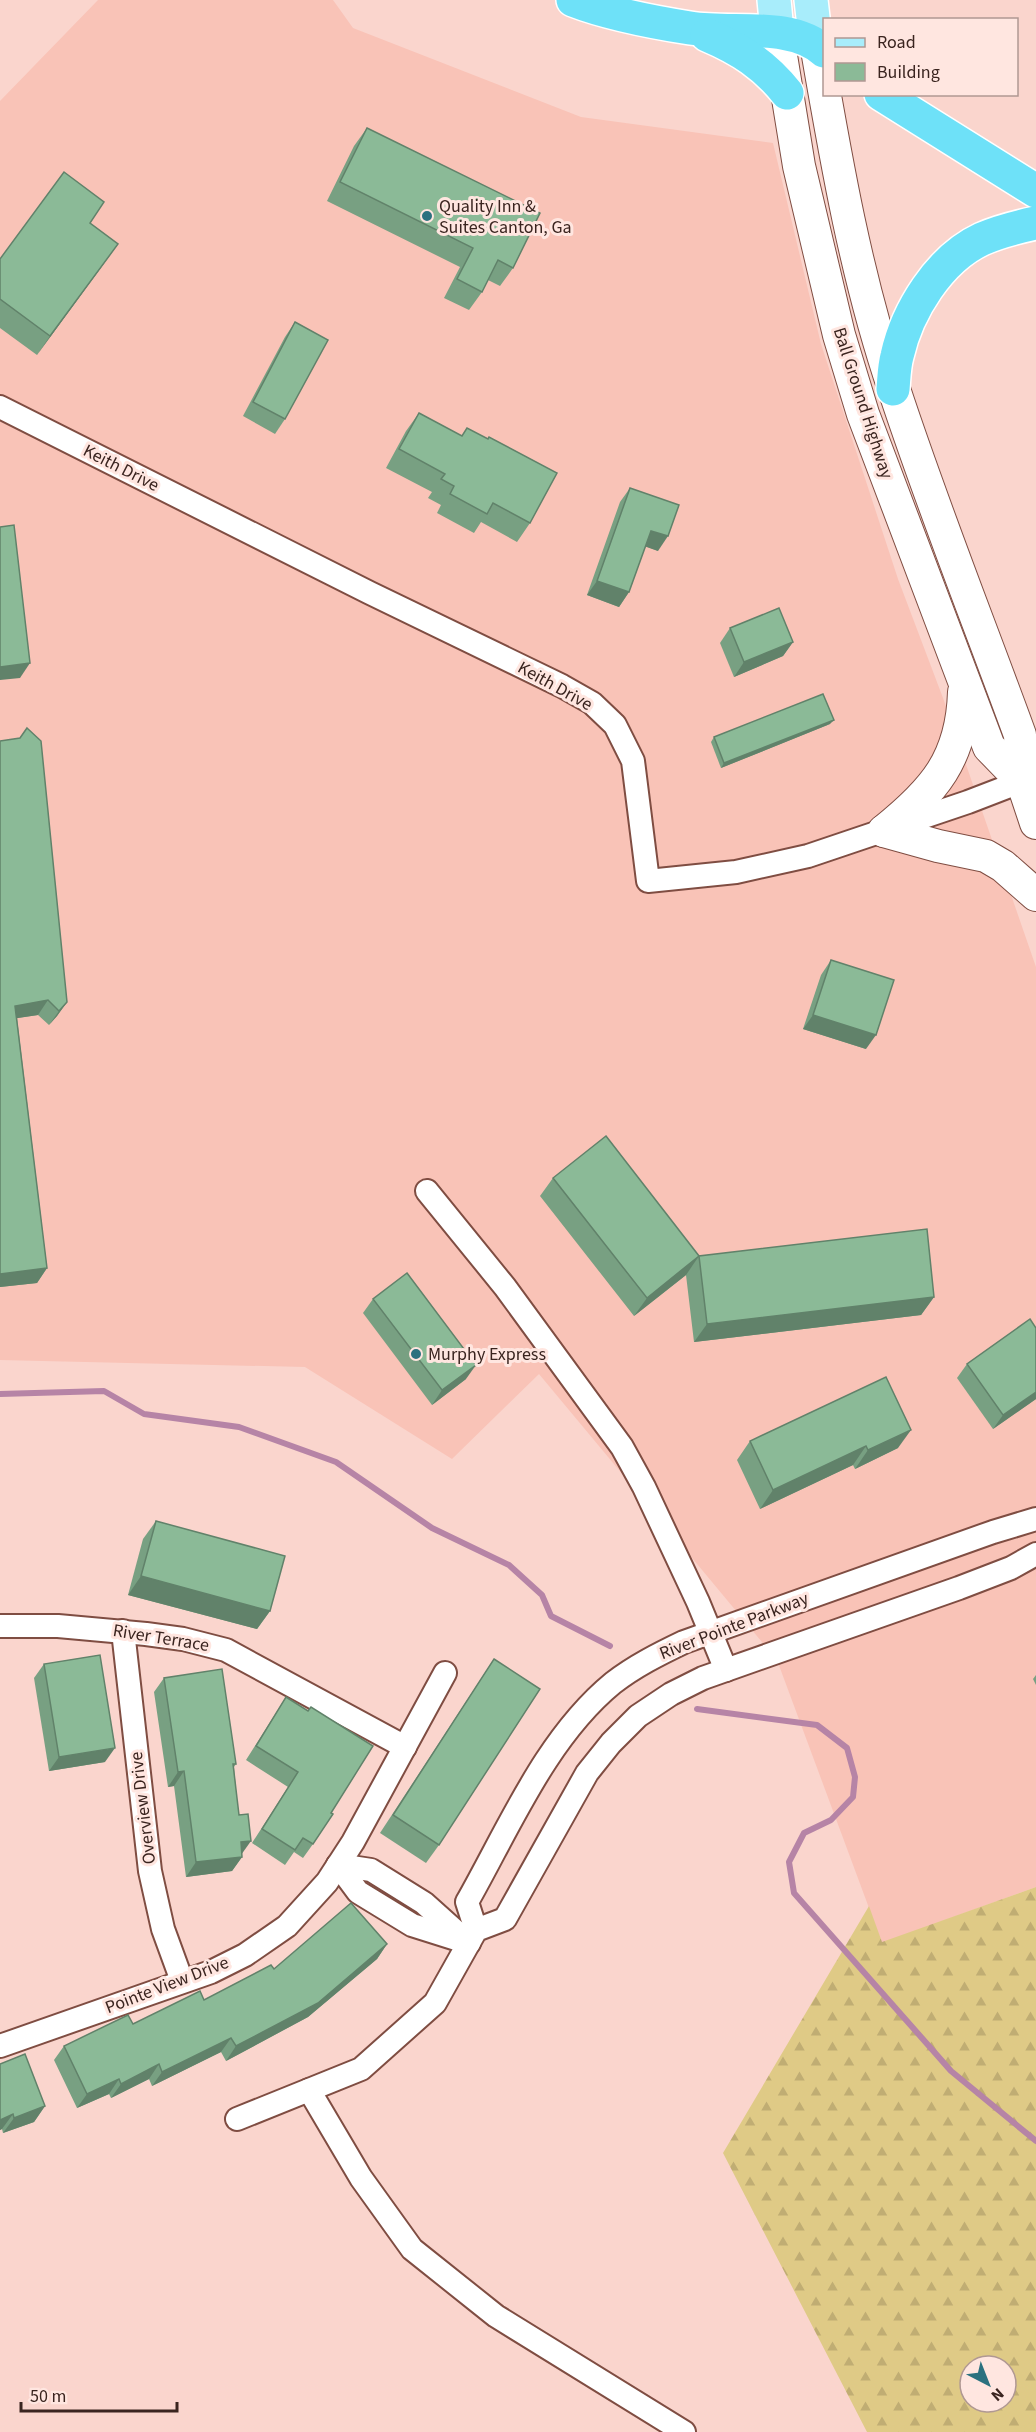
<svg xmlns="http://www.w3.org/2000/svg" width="1036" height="2432" viewBox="0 0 1036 2432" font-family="'Source Sans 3',sans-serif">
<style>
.built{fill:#f9c3b7}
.forest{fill:url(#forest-firs);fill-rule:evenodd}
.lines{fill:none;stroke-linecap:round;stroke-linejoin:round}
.stream{stroke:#b684a6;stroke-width:6}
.minor-casing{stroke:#7f4d42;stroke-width:26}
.secondary-casing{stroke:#7f4d42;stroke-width:34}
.primary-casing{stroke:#fff;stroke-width:36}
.motorway-casing{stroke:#fff;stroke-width:36}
.minor{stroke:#fff;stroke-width:22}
.secondary{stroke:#fff;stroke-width:32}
.primary{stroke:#a8edfb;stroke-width:33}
.motorway{stroke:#6ee1f8;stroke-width:33}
.wall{fill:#78a082}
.shaded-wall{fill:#61826a}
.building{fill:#8bba97;stroke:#61826a;stroke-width:1.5}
.poi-dot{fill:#2b717f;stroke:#ffe6e0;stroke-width:2}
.labels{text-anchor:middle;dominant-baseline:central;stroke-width:6;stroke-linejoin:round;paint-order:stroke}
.poi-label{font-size:18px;fill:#3a241f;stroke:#ffe6e0;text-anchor:start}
.street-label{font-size:18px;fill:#3a241f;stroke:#ffe6e0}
</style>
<defs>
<pattern id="forest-firs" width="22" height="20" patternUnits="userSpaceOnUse" patternTransform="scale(1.5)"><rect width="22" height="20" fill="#dfca86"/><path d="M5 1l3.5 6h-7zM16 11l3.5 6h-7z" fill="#c0ad73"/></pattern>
</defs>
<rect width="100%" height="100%" fill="#fad5cd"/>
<polygon class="built" points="98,0 333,0 353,28 581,117 773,143 821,344 898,579 943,698 1036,967 1036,1887 882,1943 777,1660 539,1374 452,1459 305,1367 0,1360 0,101"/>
<path class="forest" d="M 1036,1887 L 1036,2432 L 867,2432 L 723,2153 L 869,1906 L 882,1942 ZM 970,2366 L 1006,2366 L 1006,2402 L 970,2402 Z"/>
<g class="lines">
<g class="stream">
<polyline points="0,1394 104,1391 144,1414 239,1427 336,1462 432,1528 509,1565 542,1595 551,1616 610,1646"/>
<polyline points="697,1709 817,1725 847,1748 855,1777 853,1797 831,1820 804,1833 789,1862 794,1893 951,2071 1036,2141"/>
</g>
<g class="minor-casing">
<g id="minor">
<polyline points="0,407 370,593 562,686 592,703 615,725 633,761 648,881 736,872 808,856 968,802 1033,777"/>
<polyline points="427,1191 505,1287 622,1447 644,1487 698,1602 726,1670"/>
<polyline points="0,1626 58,1626 146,1634 183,1639 226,1650 405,1747"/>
<polyline points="123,1631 150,1871 163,1929 182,1981"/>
<polyline points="338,1865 358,1892 412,1925 469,1943"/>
<polyline points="338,1865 371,1870 424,1903 463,1938"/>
<path d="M 476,1930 L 467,1902 C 509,1828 546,1738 613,1683 C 635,1666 659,1654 684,1642 L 993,1532 L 1036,1519"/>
<polyline points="0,2046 211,1972 245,1955 287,1926 327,1882 353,1842 445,1673"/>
<polyline points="309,2090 361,2178 412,2249 496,2316 684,2432"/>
<polyline points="237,2119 361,2069 435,2003 476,1930 505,1919 587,1773 611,1743 638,1716 671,1694 703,1678 959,1588 1011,1568 1036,1554"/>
</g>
</g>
<g class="secondary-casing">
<g id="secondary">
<polyline points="777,31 799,166 839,335 863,414 989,747 1022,781"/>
<path d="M 816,44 C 836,160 856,277 894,389 C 932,505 978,620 1020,735 L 1022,781 L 1036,823"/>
<path d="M 884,831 C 934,791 962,759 964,692"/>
<polyline points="884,831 938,846 986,856 1003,866 1036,895"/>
</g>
</g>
<g class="primary-casing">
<g id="primary">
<polyline points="774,0 777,31"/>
<polyline points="811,0 816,44"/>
</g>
</g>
<g class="motorway-casing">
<g id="motorway">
<path d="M 573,0 C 609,14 652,22 690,28 C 732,35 791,21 824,51"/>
<path d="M 707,35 C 740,49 765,65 787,93"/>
<polyline points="881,94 1036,191"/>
<path d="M 893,389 C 894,378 894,367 897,356 C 907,311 939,259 982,239 C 1000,231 1017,227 1036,223"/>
</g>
</g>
<use href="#minor" class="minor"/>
<use href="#secondary" class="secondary"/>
<use href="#primary" class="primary"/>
<use href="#motorway" class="motorway"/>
</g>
<g class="wall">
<polygon points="367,128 513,268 500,286 488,280 482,292 469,310 444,298 460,267 327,201 354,146"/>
<polygon points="90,223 105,262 37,355 0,328 0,259"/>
<polygon points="295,322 285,419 275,434 243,416 285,337"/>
<polygon points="419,413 462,436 467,428 530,523 517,542 481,522 474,533 437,513 441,505 428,498 432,492 386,468 406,431"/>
<polygon points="630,488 658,551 645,546 629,592 619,607 587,595 620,502"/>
<polygon points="730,628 793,642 783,656 734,677 720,643"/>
<polygon points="830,724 721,768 711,742 714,737"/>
<polygon points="27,728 67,1002 57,1016 49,1025 38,1015 17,1018 47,1268 37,1283 0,1287 0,741 19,739"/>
<polygon points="831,960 866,1049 803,1029 821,975"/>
<polygon points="553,1178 699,1256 934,1297 921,1315 694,1342 686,1275 634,1316 540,1196"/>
<polygon points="373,1299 466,1379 432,1405 363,1313"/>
<polygon points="967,1364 1036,1399 993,1429 957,1378"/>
<polygon points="750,1441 898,1448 855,1469 853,1465 760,1509 737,1460"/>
<polygon points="156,1521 270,1611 257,1629 128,1595 143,1539"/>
<polygon points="494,1659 439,1845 426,1863 380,1833"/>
<polygon points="44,1664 105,1762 49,1771 34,1678"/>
<polygon points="1036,1675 1036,1685 1033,1679"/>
<polygon points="164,1678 236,1764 234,1767 242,1857 232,1871 186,1877 174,1786 168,1787 154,1692"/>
<polygon points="286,1697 331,1813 313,1844 303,1858 294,1852 285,1865 252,1843 288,1787 246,1760"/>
<polygon points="387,1944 377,1959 308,2017 226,2061 221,2052 152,2086 149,2079 111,2098 109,2094 77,2108 54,2060 64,2046 204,2000 274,1969"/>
<polygon points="0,2064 45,2106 34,2122 3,2133 2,2129 0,2130"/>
</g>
<g class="shaded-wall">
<polygon points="118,244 105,262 37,355 50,336"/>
<polygon points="651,531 668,536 658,551 641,545"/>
<polygon points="597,581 629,592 619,607 587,595"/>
<polygon points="793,642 783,656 734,677 744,662"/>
<polygon points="30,663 20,678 0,680 0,667"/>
<polygon points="834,720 830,724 721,768 724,763"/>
<polygon points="48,1000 38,1015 5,1020 15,1006"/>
<polygon points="67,1002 57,1016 49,1025 59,1011"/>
<polygon points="813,1015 876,1035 866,1049 803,1029"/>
<polygon points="699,1256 686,1275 634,1316 647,1298"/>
<polygon points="47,1268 37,1283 0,1287 0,1274"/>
<polygon points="934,1297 921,1315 694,1342 707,1324"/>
<polygon points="476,1365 466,1379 432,1405 442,1390"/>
<polygon points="1036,1392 1036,1399 993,1429 1003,1415"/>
<polygon points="911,1430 898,1448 855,1469 868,1450"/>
<polygon points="866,1446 853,1465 760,1509 773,1490"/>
<polygon points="141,1576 270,1611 257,1629 128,1595"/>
<polygon points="115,1748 105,1762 49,1771 59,1757"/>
<polygon points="184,1771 174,1786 168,1787 178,1772"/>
<polygon points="251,1841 241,1855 241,1842"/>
<polygon points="242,1857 232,1871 186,1877 196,1862"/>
<polygon points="387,1944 377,1959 308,2017 226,2061 236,2046"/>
<polygon points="231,2038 221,2052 152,2086 162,2072"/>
<polygon points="159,2064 149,2079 111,2098 121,2084"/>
<polygon points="119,2079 109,2094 77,2108 87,2094"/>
<polygon points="45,2106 34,2122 3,2133 14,2118"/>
<polygon points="13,2114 2,2129 0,2130 0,2120"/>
</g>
<g class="building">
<polygon points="367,128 540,213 513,268 498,260 482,292 457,279 473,248 340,182"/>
<polygon points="64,172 104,202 90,223 118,244 50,336 0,299 0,259"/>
<polygon points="295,322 328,340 285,419 253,402"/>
<polygon points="419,413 462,436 467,428 488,439 489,437 557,473 530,523 493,503 487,514 450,494 454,486 441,479 445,474 399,449"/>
<polygon points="630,488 679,505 668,536 651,531 629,592 597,581"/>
<polygon points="14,525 30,663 0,667 0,527"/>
<polygon points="779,608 793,642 744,662 730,628"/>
<polygon points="823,694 834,720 724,763 714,737"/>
<polygon points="27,728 41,741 67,1002 59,1011 48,1000 15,1006 47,1268 0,1274 0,741 20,738"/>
<polygon points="831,960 894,980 876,1035 813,1015"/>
<polygon points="606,1136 699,1256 647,1298 553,1178"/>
<polygon points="927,1229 934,1297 707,1324 699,1256"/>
<polygon points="407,1273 476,1365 442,1390 373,1299"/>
<polygon points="1030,1319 1036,1328 1036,1392 1003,1415 967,1364"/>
<polygon points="886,1377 911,1430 868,1450 866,1446 773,1490 750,1441"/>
<polygon points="156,1521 285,1556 270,1611 141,1576"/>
<polygon points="100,1655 115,1748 59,1757 44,1664"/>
<polygon points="494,1659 540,1689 439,1845 393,1815"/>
<polygon points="222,1669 236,1764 233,1764 239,1815 248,1814 251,1841 241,1842 242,1857 196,1862 184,1771 178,1772 164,1678"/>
<polygon points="286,1697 308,1711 311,1707 373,1746 331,1813 333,1814 313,1844 303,1838 295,1850 262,1829 298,1772 256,1746"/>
<polygon points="351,1903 387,1944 318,2003 236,2046 231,2038 162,2072 159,2064 121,2084 119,2079 87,2094 64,2046 128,2015 133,2024 200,1991 204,2000 271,1965 274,1969"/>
<polygon points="25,2054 45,2106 14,2118 13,2114 0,2120 0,2064"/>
</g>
<g class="poi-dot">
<circle cx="427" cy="216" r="6"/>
<circle cx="416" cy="1354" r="6"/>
</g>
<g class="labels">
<g class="poi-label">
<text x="439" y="206">Quality Inn &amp;<tspan x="439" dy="21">Suites Canton, Ga</tspan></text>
<text x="428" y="1354">Murphy Express</text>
</g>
<g class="street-label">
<text transform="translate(863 403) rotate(72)">Ball Ground Highway</text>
<text transform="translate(121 468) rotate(27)">Keith Drive</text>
<text transform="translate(555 686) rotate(29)">Keith Drive</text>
<text transform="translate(734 1626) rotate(-21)">River Pointe Parkway</text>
<text transform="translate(161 1638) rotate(9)">River Terrace</text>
<text transform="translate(143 1808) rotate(-97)">Overview Drive</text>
<text transform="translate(167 1985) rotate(-21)">Pointe View Drive</text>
</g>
</g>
<rect x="823" y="18" width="195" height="78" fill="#ffe6e0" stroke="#b09893" stroke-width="1.5"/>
<rect x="835" y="38" width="30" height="9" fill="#a8edfb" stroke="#b09893" stroke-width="1.5"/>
<text x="877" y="48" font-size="18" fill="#3a241f">Road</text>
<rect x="835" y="63" width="30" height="18" fill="#8bba97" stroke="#b09893" stroke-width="1.5"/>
<text x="877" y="78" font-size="18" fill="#3a241f">Building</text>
<g transform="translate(988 2384) rotate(138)"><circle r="28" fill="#ffe6e0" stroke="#b09893" stroke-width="1.5"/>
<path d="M0-4.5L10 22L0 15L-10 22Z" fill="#2b717f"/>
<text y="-9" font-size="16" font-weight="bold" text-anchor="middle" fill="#3a241f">N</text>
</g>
<path d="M21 2402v9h156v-9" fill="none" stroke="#3a241f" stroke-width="3"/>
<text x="30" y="2402" font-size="18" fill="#3a241f" stroke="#ffe6e0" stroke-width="4.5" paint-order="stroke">50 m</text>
</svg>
